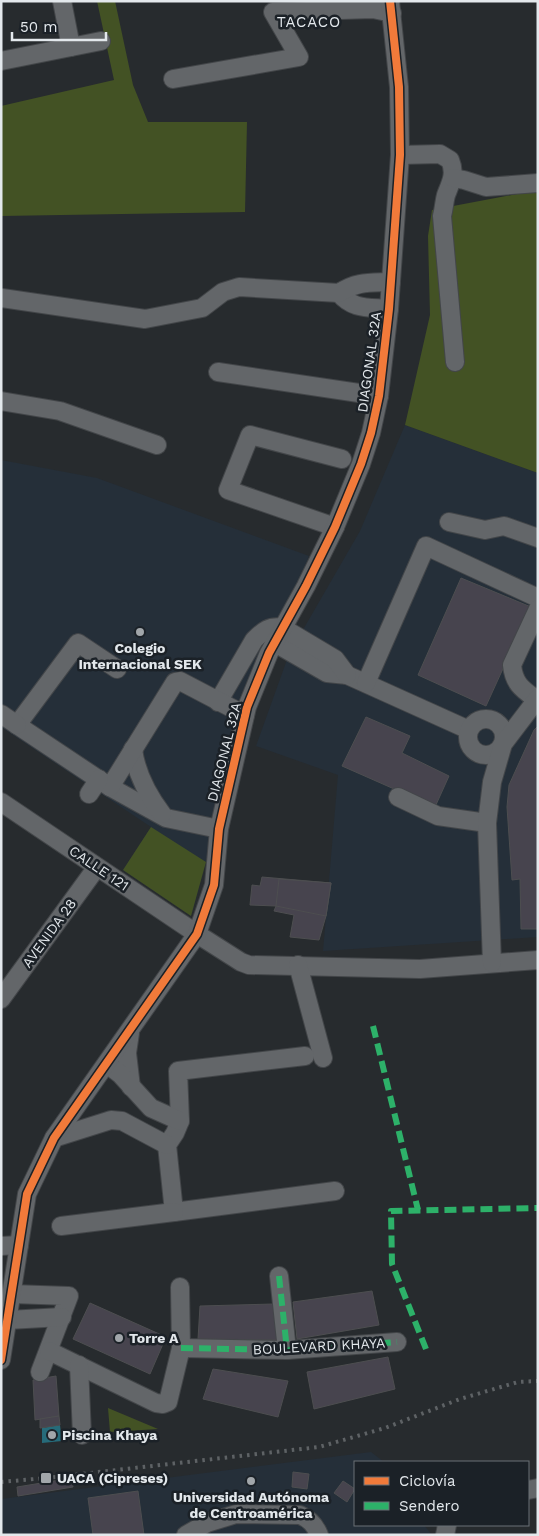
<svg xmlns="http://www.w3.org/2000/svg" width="539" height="1536" viewBox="0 0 539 1536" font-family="'Work Sans',sans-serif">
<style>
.built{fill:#252f39}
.green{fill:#435224}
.water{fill:#266b7a}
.building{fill:#47444e;stroke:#4d4e50}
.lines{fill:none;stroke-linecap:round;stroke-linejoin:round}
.minor-casing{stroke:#434649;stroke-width:20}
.minor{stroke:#636669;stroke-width:18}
.rail{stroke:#5e6265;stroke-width:4;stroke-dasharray:2.5 5;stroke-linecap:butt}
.quiet{stroke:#2db169;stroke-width:6;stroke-dasharray:12 6;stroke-linecap:butt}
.cycleway-casing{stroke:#1b2127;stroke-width:11}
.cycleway{stroke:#f17a3a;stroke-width:8}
.poi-dot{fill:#a1a6aa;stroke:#1b2127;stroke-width:2}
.labels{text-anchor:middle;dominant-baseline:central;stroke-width:5;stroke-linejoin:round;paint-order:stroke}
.street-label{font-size:14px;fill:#e3e8ec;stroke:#1b2127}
.poi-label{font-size:14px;font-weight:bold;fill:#e3e8ec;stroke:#1b2127;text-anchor:start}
.neighbourhood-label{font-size:15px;letter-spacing:1px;fill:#e3e8ec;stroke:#1b2127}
</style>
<rect width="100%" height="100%" fill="#272b2e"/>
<g class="built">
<polygon points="405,425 538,473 538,937 323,951 338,775 256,746 289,654 360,531"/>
<polygon points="1,460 97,478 309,556 248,708 191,916 123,870 151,827 1,727"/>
<polygon points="371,1452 384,1462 355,1462 355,1525 424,1525 432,1535 4,1535 1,1520 1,1499"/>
</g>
<g class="green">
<polygon points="97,1 115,1 133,85 148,122 247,122 245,212 1,216 1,106 114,80"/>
<polygon points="538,190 538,473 405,425 430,315 428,236 432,210"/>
<polygon points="151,827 206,862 191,916 123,870"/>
<polygon points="108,1408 158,1429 110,1432"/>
</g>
<polygon class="water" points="60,1425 62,1441 42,1443 42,1428"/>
<g class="building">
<polygon points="461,578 531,607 486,706 418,675"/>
<polygon points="366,717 410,736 402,753 449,776 435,807 342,766"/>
<polygon points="538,726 538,929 521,929 520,879 512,880 507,807 509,785 534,730"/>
<polygon points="262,877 331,883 326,916 319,940 290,937 294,915 274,911 276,906 250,905 252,885 260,886"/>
<polygon points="279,879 331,883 326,916 276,906"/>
<polygon points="372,1291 379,1325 297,1339 293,1302"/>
<polygon points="90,1303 166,1337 150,1374 73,1339"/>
<polygon points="273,1304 277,1340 198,1339 200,1306"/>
<polygon points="388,1357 395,1389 314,1409 307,1372"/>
<polygon points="213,1369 288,1381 278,1417 203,1399"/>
<polygon points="56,1376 59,1416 35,1420 33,1380"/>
<polygon points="59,1416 60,1425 40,1428 40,1419"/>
<polygon points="293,1472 309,1474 307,1489 292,1487"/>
<polygon points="72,1478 73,1487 18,1496 17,1487"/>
<polygon points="343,1481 355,1489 347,1502 334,1493"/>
<polygon points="138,1491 144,1535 93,1535 88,1498"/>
</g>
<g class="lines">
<g class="minor-casing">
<g id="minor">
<polyline points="62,1 71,47"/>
<polyline points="1,61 101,41"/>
<polyline points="173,79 299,57 273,12 373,9 392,13"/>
<path d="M 400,155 L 440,154 L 450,160 C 456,174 451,182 446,195 C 444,202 444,209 442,216 L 455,362"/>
<polyline points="453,178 464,180 486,187 538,183"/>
<path d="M 339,293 C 353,310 368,307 389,309"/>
<path d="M 2,298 L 145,319 L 202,308 L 223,292 L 239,287 L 339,293 C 357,281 370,283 391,282"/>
<polyline points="218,372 379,396"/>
<polyline points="1,401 60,411 157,445"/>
<polyline points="449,522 485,530 504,526 538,538"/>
<polyline points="335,527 228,490 250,435 342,459"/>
<polyline points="275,643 327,673 347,675 469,730"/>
<polyline points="117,669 78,643 17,725 110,787 166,818 219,829"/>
<polyline points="366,683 426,546 538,598"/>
<path d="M 537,700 C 522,689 514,684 512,665 L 538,609"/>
<path d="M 218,702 L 254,640 C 263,631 270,625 283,628 L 335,659 L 347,675"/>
<polyline points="1,714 17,725"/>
<circle cx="486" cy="737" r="18"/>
<path d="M 133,749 C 136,773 147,794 162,814"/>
<polyline points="110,787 175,682 180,681 245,715"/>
<polyline points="89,794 99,779"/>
<polyline points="398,797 438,816 487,823"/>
<polyline points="1,802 197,934 241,962 249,965 420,969 538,960"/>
<polyline points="492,963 487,823 492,782 503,744 538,698"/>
<polyline points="298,965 323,1058"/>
<polyline points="1,999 97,867"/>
<polyline points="130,1033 127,1053 131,1087"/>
<polyline points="305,1056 178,1071 180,1121 175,1133 167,1145 174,1212 335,1191"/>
<polyline points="107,1064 120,1074 151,1108 180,1121"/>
<polyline points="54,1138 111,1120 122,1121 167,1145"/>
<polyline points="61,1226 174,1212"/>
<polyline points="1,1246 19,1245"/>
<polyline points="279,1276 287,1350"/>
<polyline points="12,1294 69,1296 40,1372"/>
<polyline points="8,1320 62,1317"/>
<polyline points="181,1348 287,1350 397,1342"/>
<polyline points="49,1351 156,1403 163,1404 168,1402 181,1348 180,1287"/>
<polyline points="1,1360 27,1194 54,1138 197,934 214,885 219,829 247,707 269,653 306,586 335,527 361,464 371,433 379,396 389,309 400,155 399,87 390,1"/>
<polyline points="79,1365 82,1435"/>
<polyline points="528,1490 538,1488"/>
<path d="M 186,1535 L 207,1523 L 236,1514 L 300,1515 C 310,1519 315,1525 319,1535"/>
<polyline points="445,1535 447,1525"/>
</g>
</g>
<use href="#minor" class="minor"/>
<polyline class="rail" points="1,1482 46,1478 319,1447 385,1428 460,1399 518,1382 538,1381"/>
<g class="quiet">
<polyline points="373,1026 418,1210"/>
<polyline points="279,1276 287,1350"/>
<polyline points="181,1348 287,1350 397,1342"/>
<polyline points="426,1349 392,1264 391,1211 538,1208"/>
</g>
<g class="cycleway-casing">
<polyline id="cycleway" points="1,1360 27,1194 54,1138 197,934 214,885 219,829 247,707 269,653 306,586 335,527 361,464 371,433 379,396 389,309 400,155 399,87 390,1"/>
</g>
<use href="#cycleway" class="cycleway"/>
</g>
<g class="poi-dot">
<circle cx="140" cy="632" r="5"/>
<circle cx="119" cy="1338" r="5"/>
<circle cx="52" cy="1435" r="5"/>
<rect x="40" y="1472" width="12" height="12" rx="2.5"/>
<circle cx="251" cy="1481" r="5"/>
</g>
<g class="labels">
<g class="street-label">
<text transform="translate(369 362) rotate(-82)">DIAGONAL 32A</text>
<text transform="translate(224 752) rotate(-76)">DIAGONAL 32A</text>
<text transform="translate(99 868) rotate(34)">CALLE 121</text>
<text transform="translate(49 933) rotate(-54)">AVENIDA 28</text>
<text transform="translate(319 1346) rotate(-3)">BOULEVARD KHAYA</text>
</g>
<g class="poi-label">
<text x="140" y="648" text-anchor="middle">Colegio<tspan x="140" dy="16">Internacional SEK</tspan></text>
<text x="129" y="1338">Torre A</text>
<text x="62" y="1435">Piscina Khaya</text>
<text x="57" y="1478">UACA (Cipreses)</text>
<text x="251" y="1497" text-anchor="middle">Universidad Autónoma<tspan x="251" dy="16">de Centroamérica</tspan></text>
</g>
<g class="neighbourhood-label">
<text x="309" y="22">TACACO</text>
</g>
</g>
<rect width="539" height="1536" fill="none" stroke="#e3e8ec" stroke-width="5"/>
<rect x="354" y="1461" width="175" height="65" fill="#1b2127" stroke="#6b7176"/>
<rect x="364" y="1477" width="25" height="8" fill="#f17a3a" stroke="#6b7176"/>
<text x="399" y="1486" font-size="15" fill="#e3e8ec">Ciclovía</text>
<rect x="364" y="1502" width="25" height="8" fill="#2db169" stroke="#6b7176"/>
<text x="399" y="1511" font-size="15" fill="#e3e8ec">Sendero</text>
<path d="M12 32v8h94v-8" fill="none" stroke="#e3e8ec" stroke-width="2.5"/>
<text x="20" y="32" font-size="15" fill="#e3e8ec" stroke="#1b2127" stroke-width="4" paint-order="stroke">50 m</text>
</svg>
